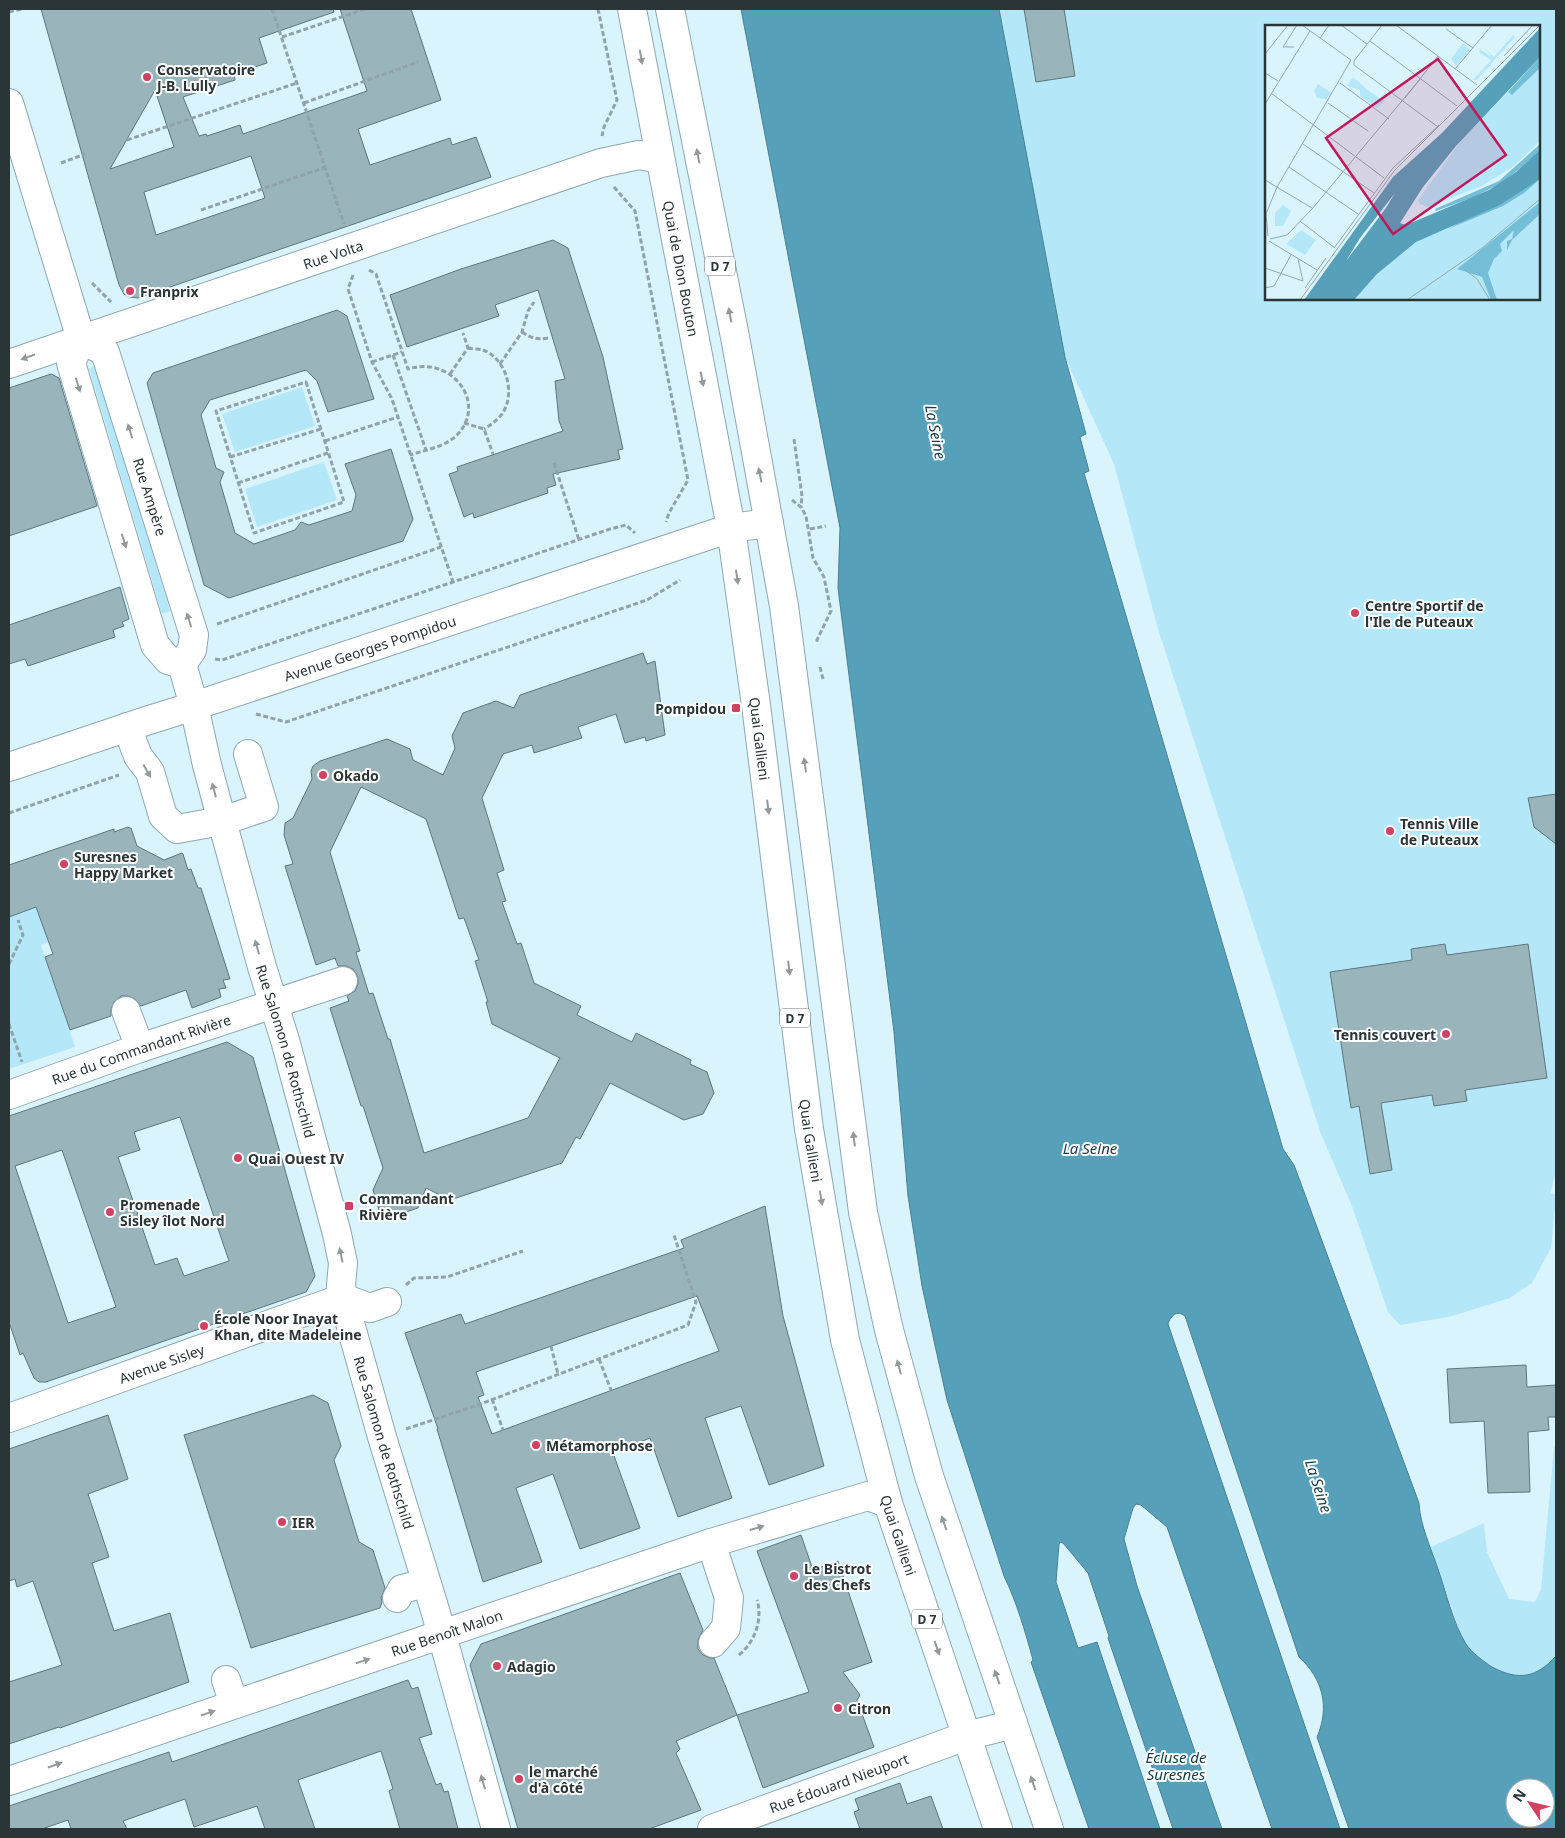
<svg xmlns="http://www.w3.org/2000/svg" width="1565" height="1838" viewBox="0 0 1565 1838" font-family="'Noto Sans',sans-serif">
<style>
.green{fill:#b4e8f9;fill-rule:evenodd}
.water{fill:#56a1b9;stroke:#498192;fill-rule:evenodd}
.building{fill:#9ab4bc;stroke:#5e767e;fill-rule:evenodd}
.lines{fill:none;stroke-linecap:round;stroke-linejoin:round}
.minor-casing{stroke:#8ea7af;stroke-width:30}
.major-casing{stroke:#8ea7af;stroke-width:30}
.path{stroke:#90a3aa;stroke-width:3;stroke-dasharray:5 2.5;stroke-linecap:butt}
.minor{stroke:#fff;stroke-width:28}
.major{stroke:#fff;stroke-width:28}
.oneway{fill:#949a9c}
.poi-dot{fill:#d04163;stroke:#fff;stroke-width:2}
.labels{text-anchor:middle;dominant-baseline:central;stroke-width:4;stroke-linejoin:round;paint-order:stroke}
.shield{fill:#fff;stroke:#6a7274;stroke-width:1}
.shield-label{font-size:12px;font-weight:bold;fill:#2a3538}
.poi-label{font-size:14px;font-weight:bold;fill:#2a3538;stroke:#fff;text-anchor:start}
.street-label{font-size:14px;fill:#2a3538;stroke:#fff}
.water-label{font-size:15px;font-style:italic;fill:#173b45;stroke:#fff}
.inset-road{fill:none;stroke:#94a8ae;stroke-width:1}
.view{fill:#c2185b;fill-opacity:0.15;stroke:#c2185b;stroke-width:2.5}
.inset-edge{fill:none;stroke:#2a3538;stroke-width:2.5}
</style>
<rect width="100%" height="100%" fill="#daf4fd"/>
<g class="green">
<path d="M 999,9 L 1556,9 L 1556,1171 L 1550,1194 L 1556,1194 L 1556,1197 L 1551,1248 L 1532,1283 L 1510,1298 L 1449,1317 L 1400,1325 L 1388,1312 L 1352,1206 L 1321,1134 L 1158,629 L 1114,464 L 1065,357 ZM 1266,26 L 1539,26 L 1539,299 L 1266,299 Z"/>
<polygon points="96,366 170,611 162,614 89,368"/>
<polygon points="302,387 315,426 235,452 222,414"/>
<polygon points="324,462 337,500 257,527 245,489"/>
<polygon points="33,894 51,903 42,923 48,942 41,945 75,1047 9,1069 9,917 25,911"/>
<path d="M 1554,1447 L 1556,1447 L 1556,1656 C 1536,1678 1519,1681 1493,1667 C 1483,1662 1472,1654 1466,1645 C 1460,1634 1456,1621 1452,1609 C 1445,1589 1438,1568 1431,1547 L 1484,1523 L 1487,1552 L 1509,1599 L 1535,1602 L 1541,1589 Z"/>
</g>
<path class="water" d="M 741,9 L 999,9 L 1065,357 L 1086,434 L 1080,437 L 1089,471 L 1084,473 L 1283,1149 L 1294,1165 L 1419,1503 C 1420,1525 1431,1548 1438,1569 C 1446,1592 1453,1623 1466,1644 C 1472,1653 1483,1661 1492,1667 C 1519,1681 1536,1678 1556,1656 L 1556,1829 L 1349,1829 L 1317,1737 C 1330,1707 1323,1679 1299,1657 L 1185,1316 C 1177,1310 1171,1315 1168,1324 L 1340,1829 L 1272,1829 L 1167,1527 L 1141,1505 L 1136,1504 L 1133,1508 L 1124,1539 L 1137,1586 L 1222,1829 L 1173,1829 L 1108,1638 L 1109,1636 L 1088,1573 L 1063,1543 L 1060,1542 L 1059,1544 L 1056,1582 L 1078,1648 L 1097,1642 L 1160,1829 L 1089,1829 L 1031,1662 L 1033,1660 C 1025,1631 1017,1603 1004,1576 L 947,1400 L 922,1286 L 908,1196 L 894,1032 L 838,588 L 840,528 ZM 1515,1788 L 1545,1788 L 1545,1818 L 1515,1818 Z"/>
<g class="building">
<path d="M 41,9 L 333,9 L 334,12 L 259,38 L 267,63 L 234,74 L 235,80 L 183,97 L 199,136 L 206,134 L 207,136 L 240,125 L 243,134 L 367,91 L 340,9 L 411,9 L 441,100 L 358,129 L 370,165 L 450,138 L 452,145 L 476,137 L 491,177 L 138,298 L 130,297 L 124,294 L 119,285 ZM 155,90 L 174,147 L 110,169 ZM 251,156 L 265,198 L 156,235 L 144,192 Z"/>
<polygon points="1024,9 1064,9 1075,76 1036,82"/>
<polygon points="553,240 568,248 603,357 623,449 618,450 620,459 553,474 556,485 547,488 548,493 474,518 473,513 464,517 449,474 458,471 457,467 563,431 559,421 555,381 565,379 538,290 495,305 499,316 407,347 390,295 461,269"/>
<polygon points="337,310 347,316 374,399 328,412 317,381 306,370 210,400 201,415 216,468 224,472 220,482 235,533 254,544 295,530 301,522 309,525 352,511 356,495 345,464 391,449 413,519 403,541 229,598 204,585 147,383 153,373"/>
<polygon points="51,374 59,378 97,506 9,536 9,388"/>
<polygon points="120,587 129,619 122,622 124,626 113,630 115,637 28,666 25,659 9,664 9,625"/>
<path d="M 643,653 L 647,664 L 655,661 L 665,735 L 646,741 L 645,737 L 625,743 L 616,714 L 578,727 L 582,738 L 534,753 L 532,745 L 503,754 L 482,798 L 504,870 L 497,873 L 506,901 L 502,902 L 517,944 L 521,943 L 534,983 L 581,1006 L 577,1015 L 632,1042 L 636,1033 L 691,1060 L 690,1064 L 707,1072 L 714,1093 L 703,1114 L 684,1120 L 610,1083 L 580,1139 L 576,1137 L 562,1163 L 450,1200 L 426,1188 L 418,1208 L 382,1220 L 373,1190 L 383,1168 L 363,1106 L 361,1106 L 330,1008 L 349,1001 L 347,996 L 355,991 L 358,984 L 358,977 L 353,969 L 346,966 L 338,966 L 335,958 L 316,965 L 285,866 L 293,864 L 284,835 L 285,823 L 293,818 L 312,779 L 311,771 L 313,766 L 320,761 L 387,739 L 410,749 L 413,760 L 443,775 L 455,748 L 452,736 L 463,713 L 496,701 L 514,708 L 520,695 ZM 361,787 L 426,819 L 459,919 L 464,918 L 479,960 L 475,961 L 488,1002 L 486,1002 L 492,1024 L 560,1058 L 528,1118 L 424,1153 L 390,1039 L 388,1039 L 373,993 L 369,994 L 356,952 L 360,951 L 330,852 Z"/>
<polygon points="1556,794 1556,844 1534,827 1528,798"/>
<polygon points="128,827 129,828 131,828 137,846 164,860 182,853 183,854 188,870 191,869 198,888 201,888 230,979 223,980 226,988 219,989 221,997 192,1008 186,990 141,1006 135,999 128,996 121,996 114,1002 111,1009 111,1016 70,1030 45,957 53,954 36,907 9,917 9,865 114,829 114,832"/>
<polygon points="1445,944 1447,955 1528,944 1547,1078 1465,1090 1467,1101 1434,1106 1432,1095 1381,1103 1392,1170 1370,1174 1359,1106 1351,1108 1330,972 1412,960 1411,949"/>
<path d="M 227,1042 L 253,1057 L 315,1276 L 306,1292 L 46,1382 L 39,1382 L 34,1378 L 23,1353 L 20,1355 L 9,1322 L 9,1116 ZM 180,1117 L 229,1261 L 184,1276 L 177,1258 L 155,1265 L 118,1157 L 140,1150 L 134,1132 ZM 62,1150 L 116,1307 L 68,1323 L 15,1166 Z"/>
<path d="M 765,1206 L 783,1316 L 824,1466 L 769,1485 L 741,1406 L 705,1418 L 732,1498 L 678,1517 L 650,1438 L 613,1453 L 640,1528 L 580,1549 L 553,1474 L 516,1488 L 542,1562 L 483,1582 L 437,1429 L 438,1429 L 405,1333 L 461,1314 L 465,1324 L 684,1248 L 681,1240 ZM 697,1296 L 719,1351 L 492,1434 L 478,1397 L 484,1395 L 476,1372 Z"/>
<polygon points="1526,1365 1527,1387 1556,1385 1556,1417 1548,1417 1549,1430 1528,1432 1530,1492 1488,1493 1484,1421 1450,1423 1447,1369"/>
<polygon points="313,1395 328,1403 341,1446 334,1460 359,1542 373,1550 385,1588 381,1598 382,1602 380,1608 251,1648 184,1435"/>
<polygon points="108,1415 128,1479 88,1494 109,1557 92,1563 114,1631 170,1613 189,1682 60,1728 59,1727 9,1744 9,1682 62,1665 33,1581 17,1587 15,1579 9,1581 9,1449"/>
<polygon points="801,1535 813,1570 838,1561 872,1662 843,1672 860,1695 857,1700 874,1747 763,1788 737,1715 809,1692 757,1551"/>
<polygon points="680,1573 703,1630 698,1640 698,1649 703,1655 710,1658 714,1658 737,1715 676,1741 680,1749 676,1753 701,1810 649,1829 518,1829 470,1665 481,1644"/>
<polygon points="408,1680 412,1689 418,1687 432,1734 419,1738 436,1785 441,1783 444,1792 448,1791 458,1829 400,1829 389,1791 393,1789 381,1751 298,1780 315,1829 265,1829 257,1806 194,1827 185,1799 123,1821 127,1829 71,1829 68,1820 42,1829 9,1829 9,1806 169,1752 172,1762"/>
<polygon points="900,1783 907,1804 931,1796 943,1829 860,1829 854,1812 859,1810 855,1799"/>
</g>
<g class="lines">
<g class="minor-casing">
<g id="minor">
<polyline points="9,103 81,339 71,363 155,645 168,660 182,664"/>
<path id="s1" d="M 81,339 L 105,352 L 194,635 L 192,650 L 182,664"/>
<path id="s2" d="M 9,364 L 601,163 L 639,155 L 660,159"/>
<path id="s3" d="M 182,664 L 194,706 L 207,765 L 222,821 L 262,967 L 285,1040 L 337,1234 L 343,1263 L 341,1285 L 343,1298 L 382,1437 L 435,1610 L 496,1829"/>
<polyline points="127,727 138,756 150,772 163,816 177,829 222,821 264,807 248,754"/>
<path id="s4" d="M 9,767 L 146,721 L 194,706 L 731,528 L 769,523"/>
<polyline points="126,1011 140,1048"/>
<path id="s5" d="M 9,1095 L 140,1048 L 343,981"/>
<path id="s6" d="M 9,1418 L 343,1298 L 370,1308 L 387,1302"/>
<polyline points="711,1543 729,1598 726,1628 713,1643"/>
<polyline points="397,1598 402,1589 426,1583"/>
<polyline points="226,1680 234,1704"/>
<path id="s7" d="M 9,1781 L 711,1543 L 868,1496 L 888,1503"/>
<path id="s8" d="M 712,1829 L 966,1736 L 998,1728 L 1013,1723"/>
</g>
</g>
<g class="major-casing">
<g id="major">
<path id="s9" d="M 632,9 L 731,528 L 756,705 L 809,1129 L 845,1340 L 888,1503 L 998,1829"/>
<polyline points="670,9 735,337 784,606 863,1212 889,1330 929,1476 1049,1829"/>
</g>
</g>
<g class="path">
<polyline points="272,9 344,224"/>
<polyline points="598,9 617,100 604,127 602,136"/>
<polyline points="9,12 22,9"/>
<polyline points="282,37 365,9"/>
<polyline points="304,103 418,62"/>
<polyline points="127,140 297,83"/>
<polyline points="61,163 85,154"/>
<polyline points="614,187 635,211 688,480 669,513 666,522"/>
<polyline points="201,210 326,167"/>
<path d="M 369,270 L 376,274 L 408,369 C 452,355 489,404 456,436 C 444,447 425,450 410,455"/>
<polyline points="353,275 348,289 372,362 392,399 453,582"/>
<polyline points="92,283 111,302"/>
<path d="M 522,332 C 531,338 537,340 548,338"/>
<path d="M 468,348 C 473,349 479,349 483,350 C 507,359 516,394 502,414 C 497,420 491,425 484,429"/>
<polyline points="393,355 426,450"/>
<polyline points="372,362 402,352"/>
<polyline points="500,364 522,332 528,311 534,302"/>
<polyline points="450,374 468,348 463,333"/>
<polygon points="306,382 344,502 254,533 216,411"/>
<polyline points="464,423 484,429 493,454"/>
<polyline points="794,439 802,496 801,507"/>
<polyline points="325,441 398,417"/>
<polyline points="230,457 321,429"/>
<polyline points="554,463 579,540"/>
<polyline points="238,483 328,453"/>
<polyline points="792,500 801,507 806,516 813,558 824,577 831,611 817,640 817,643"/>
<polyline points="810,529 826,526"/>
<polyline points="217,624 441,547"/>
<polyline points="215,659 222,660 610,529 626,525 635,533"/>
<polyline points="820,667 823,679"/>
<polyline points="256,714 286,722 647,600 680,580"/>
<polyline points="9,813 119,775"/>
<polyline points="9,964 23,935 18,920"/>
<polyline points="9,1024 22,1062"/>
<polyline points="406,1285 414,1278 447,1277 523,1251"/>
<polyline points="551,1346 558,1374"/>
<polyline points="599,1359 611,1390"/>
<polyline points="492,1399 503,1430"/>
<polyline points="406,1429 478,1405 688,1325 696,1302 674,1235"/>
<path d="M 739,1655 C 755,1642 763,1619 757,1600"/>
</g>
<use href="#minor" class="minor"/>
<use href="#major" class="major"/>
</g>
<defs><path id="oneway-solid" d="M-6-.8H1V-3.2L6.5 0L1 3.2V.8H-6Z" transform="scale(1.25)"/></defs>
<g class="oneway">
<use href="#oneway-solid" transform="translate(641 57) rotate(80)"/>
<use href="#oneway-solid" transform="translate(698 156) rotate(-101)"/>
<use href="#oneway-solid" transform="translate(730 315) rotate(-101)"/>
<use href="#oneway-solid" transform="translate(28 357) rotate(161)"/>
<use href="#oneway-solid" transform="translate(702 379) rotate(79)"/>
<use href="#oneway-solid" transform="translate(78 385) rotate(73)"/>
<use href="#oneway-solid" transform="translate(130 431) rotate(-107)"/>
<use href="#oneway-solid" transform="translate(760 475) rotate(-101)"/>
<use href="#oneway-solid" transform="translate(124 541) rotate(73)"/>
<use href="#oneway-solid" transform="translate(737 577) rotate(82)"/>
<use href="#oneway-solid" transform="translate(189 620) rotate(-107)"/>
<use href="#oneway-solid" transform="translate(805 765) rotate(-98)"/>
<use href="#oneway-solid" transform="translate(147 771) rotate(61)"/>
<use href="#oneway-solid" transform="translate(214 790) rotate(-105)"/>
<use href="#oneway-solid" transform="translate(768 807) rotate(83)"/>
<use href="#oneway-solid" transform="translate(257 947) rotate(-105)"/>
<use href="#oneway-solid" transform="translate(789 968) rotate(83)"/>
<use href="#oneway-solid" transform="translate(854 1139) rotate(-97)"/>
<use href="#oneway-solid" transform="translate(821 1198) rotate(80)"/>
<use href="#oneway-solid" transform="translate(341 1255) rotate(-102)"/>
<use href="#oneway-solid" transform="translate(899 1367) rotate(-105)"/>
<use href="#oneway-solid" transform="translate(944 1523) rotate(-109)"/>
<use href="#oneway-solid" transform="translate(757 1528) rotate(-16)"/>
<use href="#oneway-solid" transform="translate(937 1648) rotate(71)"/>
<use href="#oneway-solid" transform="translate(363 1661) rotate(-18)"/>
<use href="#oneway-solid" transform="translate(997 1677) rotate(-110)"/>
<use href="#oneway-solid" transform="translate(208 1713) rotate(-19)"/>
<use href="#oneway-solid" transform="translate(55 1765) rotate(-19)"/>
<use href="#oneway-solid" transform="translate(483 1782) rotate(-106)"/>
<use href="#oneway-solid" transform="translate(1033 1783) rotate(-109)"/>
</g>
<g class="poi-dot">
<circle cx="147" cy="77" r="5"/>
<circle cx="130" cy="291" r="5"/>
<circle cx="1355" cy="613" r="5"/>
<rect x="731" y="703" width="10" height="10" rx="2.5"/>
<circle cx="323" cy="775" r="5"/>
<circle cx="1390" cy="831" r="5"/>
<circle cx="64" cy="864" r="5"/>
<circle cx="1446" cy="1034" r="5"/>
<circle cx="238" cy="1158" r="5"/>
<rect x="344" y="1201" width="10" height="10" rx="2.5"/>
<circle cx="110" cy="1212" r="5"/>
<circle cx="204" cy="1326" r="5"/>
<circle cx="536" cy="1445" r="5"/>
<circle cx="282" cy="1522" r="5"/>
<circle cx="794" cy="1576" r="5"/>
<circle cx="497" cy="1666" r="5"/>
<circle cx="838" cy="1708" r="5"/>
<circle cx="519" cy="1779" r="5"/>
</g>
<g class="labels">
<g class="shield">
<rect x="705" y="256.5" width="30" height="19" rx="4"/>
<rect x="780" y="1008.5" width="30" height="19" rx="4"/>
<rect x="912" y="1609.5" width="30" height="19" rx="4"/>
</g>
<g class="shield-label">
<text x="720" y="266">D 7</text>
<text x="795" y="1018">D 7</text>
<text x="927" y="1619">D 7</text>
</g>
<g class="poi-label">
<text x="157" y="69">Conservatoire<tspan x="157" dy="16">J-B. Lully</tspan></text>
<text x="140" y="291">Franprix</text>
<text x="1365" y="605">Centre Sportif de<tspan x="1365" dy="16">l'Ile de Puteaux</tspan></text>
<text x="726" y="708" text-anchor="end">Pompidou</text>
<text x="333" y="775">Okado</text>
<text x="1400" y="823">Tennis Ville<tspan x="1400" dy="16">de Puteaux</tspan></text>
<text x="74" y="856">Suresnes<tspan x="74" dy="16">Happy Market</tspan></text>
<text x="1436" y="1034" text-anchor="end">Tennis couvert</text>
<text x="248" y="1158">Quai Ouest IV</text>
<text x="359" y="1198">Commandant<tspan x="359" dy="16">Rivière</tspan></text>
<text x="120" y="1204">Promenade<tspan x="120" dy="16">Sisley îlot Nord</tspan></text>
<text x="214" y="1318">École Noor Inayat<tspan x="214" dy="16">Khan, dite Madeleine</tspan></text>
<text x="546" y="1445">Métamorphose</text>
<text x="292" y="1522">IER</text>
<text x="804" y="1568">Le Bistrot<tspan x="804" dy="16">des Chefs</tspan></text>
<text x="507" y="1666">Adagio</text>
<text x="848" y="1708">Citron</text>
<text x="529" y="1771">le marché<tspan x="529" dy="16">d'à côté</tspan></text>
</g>
<g class="street-label">
<text stroke="none"><textPath href="#s2" startOffset="342">Rue Volta</textPath></text>
<text stroke="none"><textPath href="#s9" startOffset="264">Quai de Dion Bouton</textPath></text>
<text stroke="none"><textPath href="#s1" startOffset="179">Rue Ampère</textPath></text>
<text stroke="none"><textPath href="#s4" startOffset="380">Avenue Georges Pompidou</textPath></text>
<text stroke="none"><textPath href="#s9" startOffset="741">Quai Gallieni</textPath></text>
<text stroke="none"><textPath href="#s5" startOffset="140">Rue du Commandant Rivière</textPath></text>
<text stroke="none"><textPath href="#s3" startOffset="401">Rue Salomon de Rothschild</textPath></text>
<text stroke="none"><textPath href="#s9" startOffset="1146">Quai Gallieni</textPath></text>
<text stroke="none"><textPath href="#s6" startOffset="162">Avenue Sisley</textPath></text>
<text stroke="none"><textPath href="#s3" startOffset="806">Rue Salomon de Rothschild</textPath></text>
<text stroke="none"><textPath href="#s9" startOffset="1551">Quai Gallieni</textPath></text>
<text stroke="none"><textPath href="#s7" startOffset="462">Rue Benoît Malon</textPath></text>
<text stroke="none"><textPath href="#s8" startOffset="135">Rue Édouard Nieuport</textPath></text>
</g>
<g class="water-label">
<text transform="translate(936 432) rotate(79)">La Seine</text>
<text x="1090" y="1148">La Seine</text>
<text transform="translate(1319 1486) rotate(72)">La Seine</text>
<text x="1176" y="1757">Écluse de<tspan x="1176" dy="17">Suresnes</tspan></text>
</g>
</g>
<g transform="translate(1265 25)">
<rect width="275" height="275" fill="#daf4fd"/>
<path d="M 248,10 L 250,12 L 212,55 L 208,55 L 226,35 L 214,27 L 215,24 L 228,33 L 217,21 L 229,32 ZM 198,18 L 205,25 L 191,41 L 186,34 ZM 275,43 L 274,117 L 249,141 L 217,161 L 163,182 L 155,179 L 153,175 L 197,114 L 243,67 L 247,70 ZM 88,52 L 105,67 L 120,76 L 112,83 L 95,71 L 95,65 L 82,61 ZM 53,59 L 67,68 L 61,74 L 52,73 L 49,66 ZM 275,154 L 275,275 L 89,275 L 112,249 L 151,217 ZM 18,180 L 26,186 L 18,201 L 10,201 L 10,188 ZM 36,205 L 51,215 L 40,230 L 21,219 Z" fill="#b4e8f9"/>
<path d="M 275,32 L 275,43 L 247,70 L 243,67 ZM 275,119 L 275,125 L 269,132 L 238,157 L 211,171 L 171,186 L 170,184 L 234,156 ZM 275,154 L 259,168 L 238,181 L 183,204 ZM 275,177 L 275,189 L 247,215 L 242,225 L 242,216 L 247,214 L 249,205 L 235,219 L 237,226 L 229,234 L 223,248 L 232,275 L 226,275 L 217,252 L 192,244 Z" fill="#74bfd7"/>
<path d="M 275,3 L 275,32 L 191,121 L 158,162 L 135,198 L 141,200 L 224,165 L 251,147 L 275,125 L 275,154 L 235,180 L 151,217 L 112,249 L 89,275 L 39,275 L 128,152 L 177,108 ZM 130,168 L 121,183 L 81,236 L 95,213 Z" fill="#56a1b9" fill-rule="evenodd"/>
<path class="inset-road" d="M 37,0 L 86,35M 76,0 L 102,19M 131,0 L 212,60M 181,4 L 208,23M 55,13 L 64,0M 105,16 L 192,81M 29,22 L 18,22 L 32,0M 0,29 L 23,0M 239,31 L 268,0M 89,40 L 173,102M 89,40 L 89,36 L 117,0M 190,44 L 227,0M 0,48 L 13,56M 75,58 L 124,94M 6,68 L 119,153M 140,73 L 173,31M 63,78 L 103,106M 0,79 L 45,6M 38,119 L 109,168M 24,142 L 93,189M 0,155 L 47,183M 35,196 L 70,223M 3,211 L 1,189 L 12,162 L 86,35M 5,214 L 22,210 L 47,184 L 156,53M 4,216 L 52,245M 69,223 L 128,143 L 174,100M 0,243 L 38,256 L 33,234M 200,245 L 212,254 L 225,275M 0,263 L 9,261 L 26,230M 40,263 L 61,233M 35,275 L 130,145 L 275,0M 142,275 L 217,223 L 275,174"/>
<path class="view" d="M 173,34 L 241,130 L 128,209 L 61,113 Z"/>
<rect width="275" height="275" class="inset-edge"/>
</g>
<rect width="1565" height="1838" fill="none" stroke="#2a3538" stroke-width="20"/>
<g transform="translate(1530 1803) rotate(305)"><circle r="24" fill="#ffffff" stroke="#aaaeaf"/>
<path d="M0-4L9 19L0 12L-9 19Z" fill="#d04163"/>
<text y="-8" font-size="14" font-weight="bold" text-anchor="middle" fill="#2a3538">N</text>
</g>
</svg>
